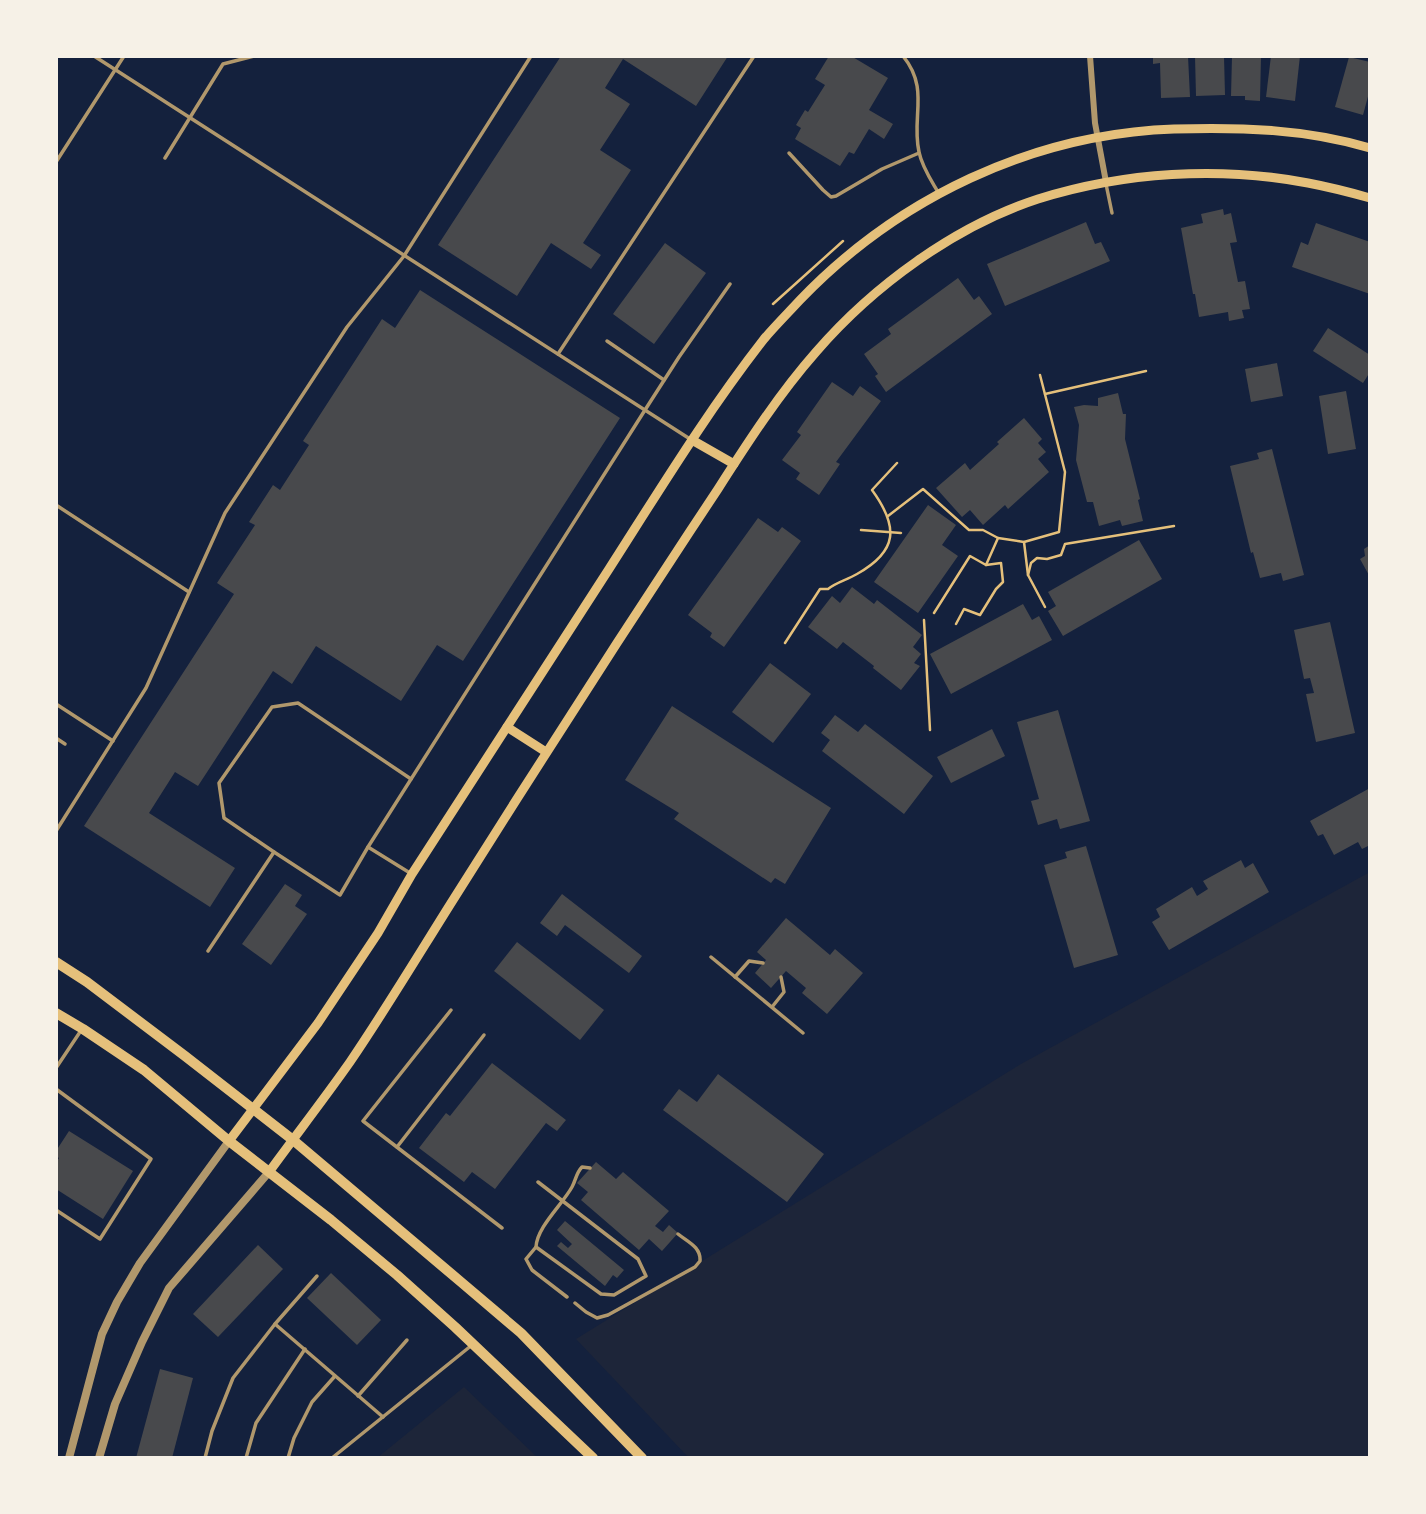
<svg xmlns="http://www.w3.org/2000/svg" width="1426" height="1514" viewBox="0 0 1426 1514" font-family="'IBM Plex Sans',sans-serif">
<style>
.green{fill:#1d2539}
.building{fill:#48494c}
.lines{fill:none;stroke-linecap:round;stroke-linejoin:round}
.path{stroke:#e5c07b;stroke-width:2.5}
.service{stroke:#b1986c;stroke-width:3.5}
.minor{stroke:#b1986c;stroke-width:6}
.tertiary{stroke:#b1986c;stroke-width:8}
.secondary{stroke:#e5c07b;stroke-width:9}
.primary{stroke:#e5c07b;stroke-width:10}
</style>
<rect width="100%" height="100%" fill="#14213d"/>
<g class="green">
<polygon points="1370,872 1370,1458 689,1458 576,1339 1021,1064"/>
<polygon points="464,1387 538,1458 377,1458"/>
</g>
<g class="building">
<polygon points="561,56 728,56 696,106 623,59 605,88 630,104 600,150 631,170 583,243 601,255 591,269 551,243 517,296 438,245"/>
<polygon points="829,56 851,56 888,78 869,110 893,124 884,139 869,129 854,154 849,152 840,166 795,139 801,128 796,125 805,110 808,112 825,85 815,79"/>
<polygon points="1153,56 1188,56 1190,97 1161,98 1160,63 1153,64"/>
<polygon points="1195,56 1224,56 1225,95 1196,96"/>
<polygon points="1232,56 1261,56 1260,101 1245,100 1245,96 1231,96"/>
<polygon points="1271,56 1300,56 1295,101 1266,97"/>
<polygon points="1349,57 1370,62 1370,89 1363,115 1335,107"/>
<polygon points="1223,209 1224,215 1231,213 1237,242 1230,243 1238,282 1245,281 1250,309 1242,310 1244,318 1229,321 1228,312 1199,317 1195,294 1193,294 1181,228 1203,223 1201,214"/>
<polygon points="1086,222 1095,244 1101,242 1110,261 1005,306 987,264"/>
<polygon points="1316,223 1370,242 1370,294 1292,267 1301,242 1308,245"/>
<polygon points="665,243 706,273 654,344 613,314"/>
<polygon points="958,278 974,300 979,296 992,314 886,392 875,376 878,374 864,354 891,334 888,329"/>
<polygon points="420,290 620,418 463,661 437,645 401,701 316,646 292,684 273,671 198,786 175,772 149,813 235,868 210,907 84,826 234,594 217,583 255,525 249,522 273,485 280,490 309,445 303,441 382,319 395,328"/>
<polygon points="1328,328 1370,355 1370,372 1363,383 1313,351"/>
<polygon points="1277,363 1283,396 1251,402 1245,369"/>
<polygon points="832,382 853,396 860,386 881,401 836,462 840,464 819,495 796,479 800,473 782,460 801,435 797,432"/>
<polygon points="1346,391 1356,449 1328,454 1319,396"/>
<polygon points="1118,393 1123,414 1126,414 1125,439 1140,499 1138,500 1143,521 1122,526 1120,520 1099,526 1093,502 1087,502 1076,460 1079,425 1074,407 1084,405 1098,406 1098,398"/>
<polygon points="1024,418 1042,439 1038,443 1046,452 1038,459 1049,472 1008,509 1005,505 983,525 970,510 962,517 936,488 965,463 970,470 999,444 997,442"/>
<polygon points="1272,449 1304,575 1283,581 1281,573 1260,578 1253,552 1251,553 1230,466 1259,459 1257,453"/>
<polygon points="928,505 956,525 942,545 958,556 918,613 874,582"/>
<polygon points="758,518 778,532 782,527 801,541 724,647 710,637 712,633 688,615"/>
<polygon points="1139,540 1162,579 1063,636 1048,611 1056,606 1048,592"/>
<polygon points="1370,545 1370,577 1360,559 1365,556 1364,549"/>
<polygon points="852,587 874,604 877,600 922,635 913,647 921,654 914,663 920,666 901,690 873,668 874,666 843,642 837,649 808,627 832,596 840,603"/>
<polygon points="1023,604 1032,620 1039,616 1052,640 951,694 930,654"/>
<polygon points="1330,622 1355,733 1316,742 1306,694 1314,693 1310,678 1304,679 1294,630"/>
<polygon points="770,663 811,694 773,743 732,712"/>
<polygon points="672,706 831,808 785,884 775,878 771,883 674,819 679,813 625,780"/>
<polygon points="1058,710 1090,821 1060,829 1057,819 1038,825 1031,801 1039,799 1017,722"/>
<polygon points="835,715 858,732 865,724 933,776 904,814 822,751 830,740 821,733"/>
<polygon points="992,729 1005,756 951,783 937,757"/>
<polygon points="1370,788 1370,845 1362,849 1358,842 1334,855 1323,834 1318,836 1310,821"/>
<polygon points="1086,846 1118,955 1074,968 1044,865 1067,858 1065,852"/>
<polygon points="1241,860 1245,868 1253,863 1269,892 1169,950 1152,922 1160,917 1156,909 1192,887 1197,896 1208,889 1203,881"/>
<polygon points="285,884 302,895 295,906 307,914 271,965 242,944"/>
<polygon points="562,894 642,956 629,973 565,925 557,936 540,923"/>
<polygon points="786,918 830,955 835,949 863,973 827,1014 802,993 806,988 786,971 771,988 755,973 766,960 757,952"/>
<polygon points="517,942 604,1010 580,1040 494,971"/>
<polygon points="492,1063 566,1120 557,1131 546,1123 495,1189 472,1172 464,1182 419,1148 446,1113 450,1116"/>
<polygon points="718,1074 824,1154 787,1202 663,1110 679,1089 697,1102"/>
<polygon points="69,1131 133,1171 103,1219 56,1189 56,1163 59,1158 56,1156 56,1151"/>
<polygon points="596,1162 616,1179 623,1172 669,1211 655,1226 663,1232 669,1225 678,1233 662,1251 649,1239 639,1250 581,1200 588,1192 577,1183"/>
<polygon points="565,1221 624,1270 617,1278 613,1275 605,1286 557,1246 561,1242 568,1248 572,1244 557,1230"/>
<polygon points="258,1245 283,1269 218,1337 193,1314"/>
<polygon points="331,1273 381,1320 357,1345 307,1298"/>
<polygon points="160,1369 193,1378 172,1458 136,1458"/>
</g>
<g class="lines">
<g class="path">
<polyline points="773,304 843,241"/>
<polyline points="1045,394 1146,371"/>
<polyline points="888,516 923,489 969,530 983,530 998,538 986,565 970,556 934,613"/>
<polyline points="861,530 901,533"/>
<polyline points="998,538 1024,542 1059,532 1065,472 1040,375"/>
<polyline points="1024,542 1028,575 1045,607"/>
<polyline points="1028,575 1031,563 1037,558 1047,559 1061,555 1065,544 1174,526"/>
<polyline points="924,620 930,730"/>
<polyline points="956,624 964,609 980,615 996,589 1003,582 1001,563 986,565"/>
<path d="M 785,643 L 820,589 L 828,589 C 837,582 847,580 857,574 C 898,551 899,527 872,490 L 897,463"/>
</g>
<g class="service">
<polyline points="94,56 690,439"/>
<path d="M 903,56 C 930,89 911,117 919,152 C 922,167 931,180 938,192"/>
<polyline points="789,153 823,190 831,197 836,196 882,169 919,153"/>
<polyline points="165,158 223,64 254,56"/>
<polyline points="56,162 124,56"/>
<polyline points="1106,184 1112,213"/>
<polyline points="607,341 664,380"/>
<polyline points="558,354 754,56"/>
<polyline points="56,505 189,592"/>
<polyline points="56,704 113,741"/>
<polyline points="56,738 65,744"/>
<polyline points="56,831 146,688 225,513 347,327 404,256 531,56"/>
<polyline points="368,847 410,873"/>
<polyline points="274,852 340,895 368,847 645,410 679,357 730,284"/>
<polyline points="208,951 274,852 224,818 219,783 272,707 298,703 411,779"/>
<polyline points="711,957 803,1033"/>
<polyline points="735,977 749,961 763,963"/>
<polyline points="772,1007 784,992 781,977"/>
<polyline points="451,1010 363,1121 502,1228"/>
<polyline points="56,1068 82,1029"/>
<polyline points="56,1089 151,1159 100,1239 56,1210"/>
<polyline points="397,1147 484,1035"/>
<path d="M 538,1182 L 638,1259 L 646,1276 L 614,1295 L 601,1294 L 536,1247 C 537,1227 562,1205 572,1187 C 576,1180 576,1173 582,1167 L 590,1168"/>
<polyline points="536,1247 526,1259 532,1270 567,1297"/>
<path d="M 575,1303 L 586,1312 L 597,1318 L 608,1315 L 695,1267 L 700,1261 C 701,1247 688,1242 678,1234"/>
<polyline points="275,1324 317,1276"/>
<polyline points="358,1396 407,1340"/>
<polyline points="205,1458 212,1431 233,1378 275,1324 383,1417"/>
<polyline points="246,1458 256,1423 305,1349"/>
<polyline points="288,1458 294,1438 312,1402 335,1376"/>
<polyline points="332,1458 472,1345"/>
</g>
<polyline class="minor" points="1090,56 1095,123 1106,182"/>
<g class="tertiary">
<polyline points="69,1458 102,1334 117,1302 140,1263 229,1141"/>
<polyline points="99,1458 115,1404 142,1342 169,1288 269,1172"/>
</g>
<g class="secondary">
<polyline points="692,440 734,464"/>
<polyline points="507,727 546,752"/>
<path d="M 229,1141 L 318,1023 L 378,933 L 412,874 C 478,772 543,671 609,569 C 659,491 707,412 764,339 C 775,326 788,313 800,300 C 898,198 1032,134 1174,129 C 1241,127 1306,129 1370,148"/>
<path d="M 269,1172 C 296,1135 324,1099 350,1062 C 386,1009 419,954 453,900 C 507,814 562,728 617,643 C 651,591 684,540 718,489 C 748,442 779,394 816,352 C 873,286 955,226 1038,199 C 1124,172 1219,166 1308,183 C 1329,187 1349,192 1370,198"/>
</g>
<g class="primary">
<polyline points="56,962 87,982 185,1056 293,1140 461,1282 521,1333 642,1458"/>
<polyline points="56,1013 83,1029 144,1070 229,1141 331,1220 397,1275 455,1327 593,1458"/>
</g>
</g>
<rect width="1426" height="1514" fill="none" stroke="#f6f1e7" stroke-width="116"/>
</svg>
